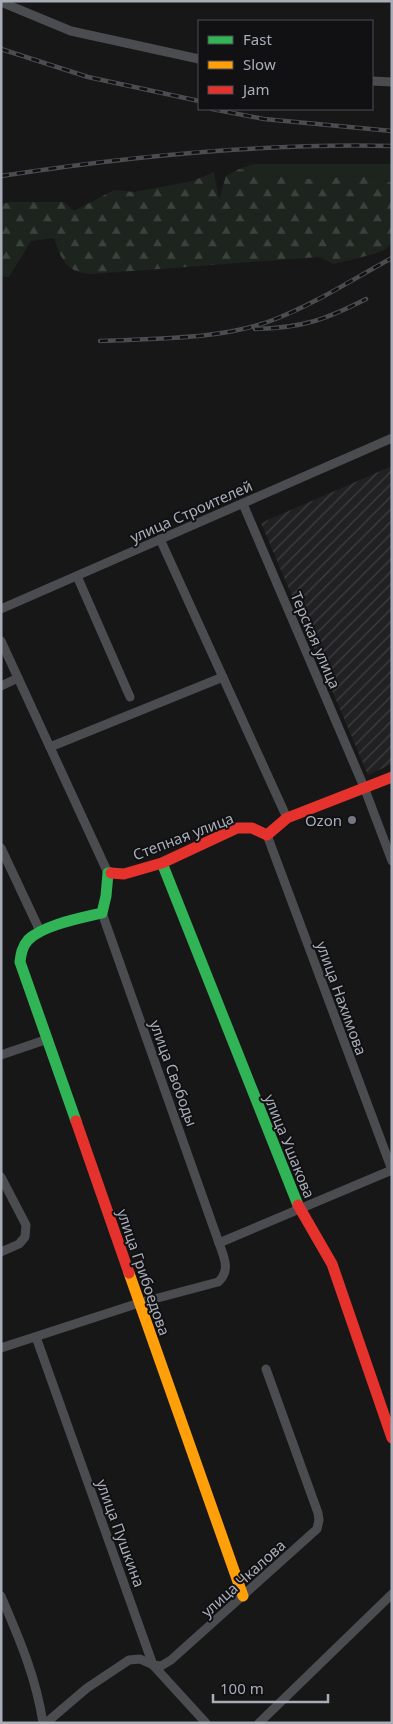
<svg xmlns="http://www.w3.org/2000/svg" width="393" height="1724" viewBox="0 0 393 1724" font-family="'Noto Sans',sans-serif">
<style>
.industrial{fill:url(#industrial-furrows)}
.green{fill:#1d241e}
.forest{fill:url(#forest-firs)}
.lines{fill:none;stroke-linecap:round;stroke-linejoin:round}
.street{stroke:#4b4c50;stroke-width:9}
.fast{stroke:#30b455;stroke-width:11}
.slow{stroke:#ff9f0a;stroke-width:11}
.jam{stroke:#e5322d;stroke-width:11}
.rail-casing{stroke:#4b4c4f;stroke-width:4.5}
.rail{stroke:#111113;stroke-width:2.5;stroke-dasharray:8;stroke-linecap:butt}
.poi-dot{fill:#757880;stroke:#111113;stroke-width:2}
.labels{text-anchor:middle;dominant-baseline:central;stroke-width:4;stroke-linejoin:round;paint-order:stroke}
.street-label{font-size:15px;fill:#a8adb8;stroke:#111113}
.poi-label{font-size:15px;fill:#a8adb8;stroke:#111113;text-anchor:end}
</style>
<defs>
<pattern id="industrial-furrows" width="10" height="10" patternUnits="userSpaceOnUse" patternTransform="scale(1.25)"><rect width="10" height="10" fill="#212123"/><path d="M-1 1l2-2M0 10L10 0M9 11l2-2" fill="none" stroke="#3e3f41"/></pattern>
<pattern id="forest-firs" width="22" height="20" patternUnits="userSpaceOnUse" patternTransform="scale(1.25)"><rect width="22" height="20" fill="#1d241e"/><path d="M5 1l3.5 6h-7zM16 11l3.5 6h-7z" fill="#3b413d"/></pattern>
</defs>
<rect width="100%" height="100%" fill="#171717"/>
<polygon class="industrial" points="392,466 392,764 368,775 261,523"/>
<path class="green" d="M 253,164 L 392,164 L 392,183 C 363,172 334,179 304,179 C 283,179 260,172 239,169 Z"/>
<path class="forest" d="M 239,169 C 260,172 283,179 304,179 C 334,179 363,172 392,183 L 392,243 L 386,249 L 374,254 L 334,264 L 319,257 L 92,274 C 65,272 62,260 54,238 L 31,241 L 9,277 L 1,276 L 1,204 L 10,202 L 64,202 L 74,211 L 114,190 L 134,192 L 193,181 L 214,172 L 219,199 L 226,176 Z"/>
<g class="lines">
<g class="street">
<polyline points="1,2 71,31 199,59"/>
<polyline points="372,81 392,82"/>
<polyline points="243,504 364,787 392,861"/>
<polyline points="160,539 287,818"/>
<polyline points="77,576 130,697"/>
<polyline points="1,609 392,438"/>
<polyline points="1,641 108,873"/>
<polyline points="1,686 18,678"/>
<polyline points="50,747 223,677"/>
<polyline points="267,835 392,1170"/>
<polyline points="1,848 40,931"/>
<polyline points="102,913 219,1243"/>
<polyline points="1,1055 48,1039"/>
<polyline points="1,1177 26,1225 25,1237 19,1244 1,1252"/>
<polyline points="36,1337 153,1665 206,1723"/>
<path d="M 1,1348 L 139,1303 L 218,1282 C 231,1271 224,1257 219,1243 L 392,1170"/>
<path d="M 1,1596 C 19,1638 36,1677 43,1723"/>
<polyline points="46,1723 87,1688 129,1660 140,1659 153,1665 161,1666 171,1660 317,1529 319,1520 318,1513 266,1369"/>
<polyline points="259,1723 392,1594"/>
</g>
<g class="fast">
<polyline points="162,863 298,1205"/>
<path d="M 76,1121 L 20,962 C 21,954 22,947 28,940 C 43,925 81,918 102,913 L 106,896 L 108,873 L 111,873"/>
</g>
<polyline class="slow" points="129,1273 243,1596"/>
<g class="jam">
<polyline points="111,873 124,874 162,863 237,828 252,828 267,835 287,818 392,777"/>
<polyline points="76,1121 129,1273"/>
<polyline points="298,1205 332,1264 392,1438"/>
</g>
<g class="rail-casing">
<g id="rail">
<polyline points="1,49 88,77 199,101"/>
<polyline points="212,109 264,119 392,131"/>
<path d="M 1,176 C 130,156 261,143 392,146"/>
<path d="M 255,329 C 302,328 325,320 366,299"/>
<path d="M 100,341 C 156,338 221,340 273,320 C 315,304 353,279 392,258"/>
</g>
</g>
<use href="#rail" class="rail"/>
</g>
<circle class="poi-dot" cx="352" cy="820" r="5"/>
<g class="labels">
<g class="street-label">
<text transform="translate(191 511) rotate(-24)">улица Строителей</text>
<text transform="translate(316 640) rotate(67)">Терская улица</text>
<text transform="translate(183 836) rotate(-21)">Степная улица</text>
<text transform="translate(342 998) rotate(70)">улица Нахимова</text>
<text transform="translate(174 1073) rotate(70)">улица Свободы</text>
<text transform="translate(290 1146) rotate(68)">улица Ушакова</text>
<text transform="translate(144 1272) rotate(71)">улица Грибоедова</text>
<text transform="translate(121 1533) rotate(70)">улица Пушкина</text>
<text transform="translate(243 1578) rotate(-42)">улица Чкалова</text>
</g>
<g class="poi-label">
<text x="342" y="820">Ozon</text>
</g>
</g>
<rect width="393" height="1724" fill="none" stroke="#a8adb8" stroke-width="5"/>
<rect x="198" y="20" width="175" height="90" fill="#111113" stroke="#4d4f55"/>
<rect x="208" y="36" width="25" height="8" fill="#30b455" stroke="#4d4f55"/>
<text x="243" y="45" font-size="15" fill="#a8adb8">Fast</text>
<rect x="208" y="61" width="25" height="8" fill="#ff9f0a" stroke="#4d4f55"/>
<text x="243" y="70" font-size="15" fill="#a8adb8">Slow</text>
<rect x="208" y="86" width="25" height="8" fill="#e5322d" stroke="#4d4f55"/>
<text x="243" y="95" font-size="15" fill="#a8adb8">Jam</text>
<path d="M213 1694v8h115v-8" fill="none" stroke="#a8adb8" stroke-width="2.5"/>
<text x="220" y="1694" font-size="15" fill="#a8adb8" stroke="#111113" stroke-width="4" paint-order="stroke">100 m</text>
</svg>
